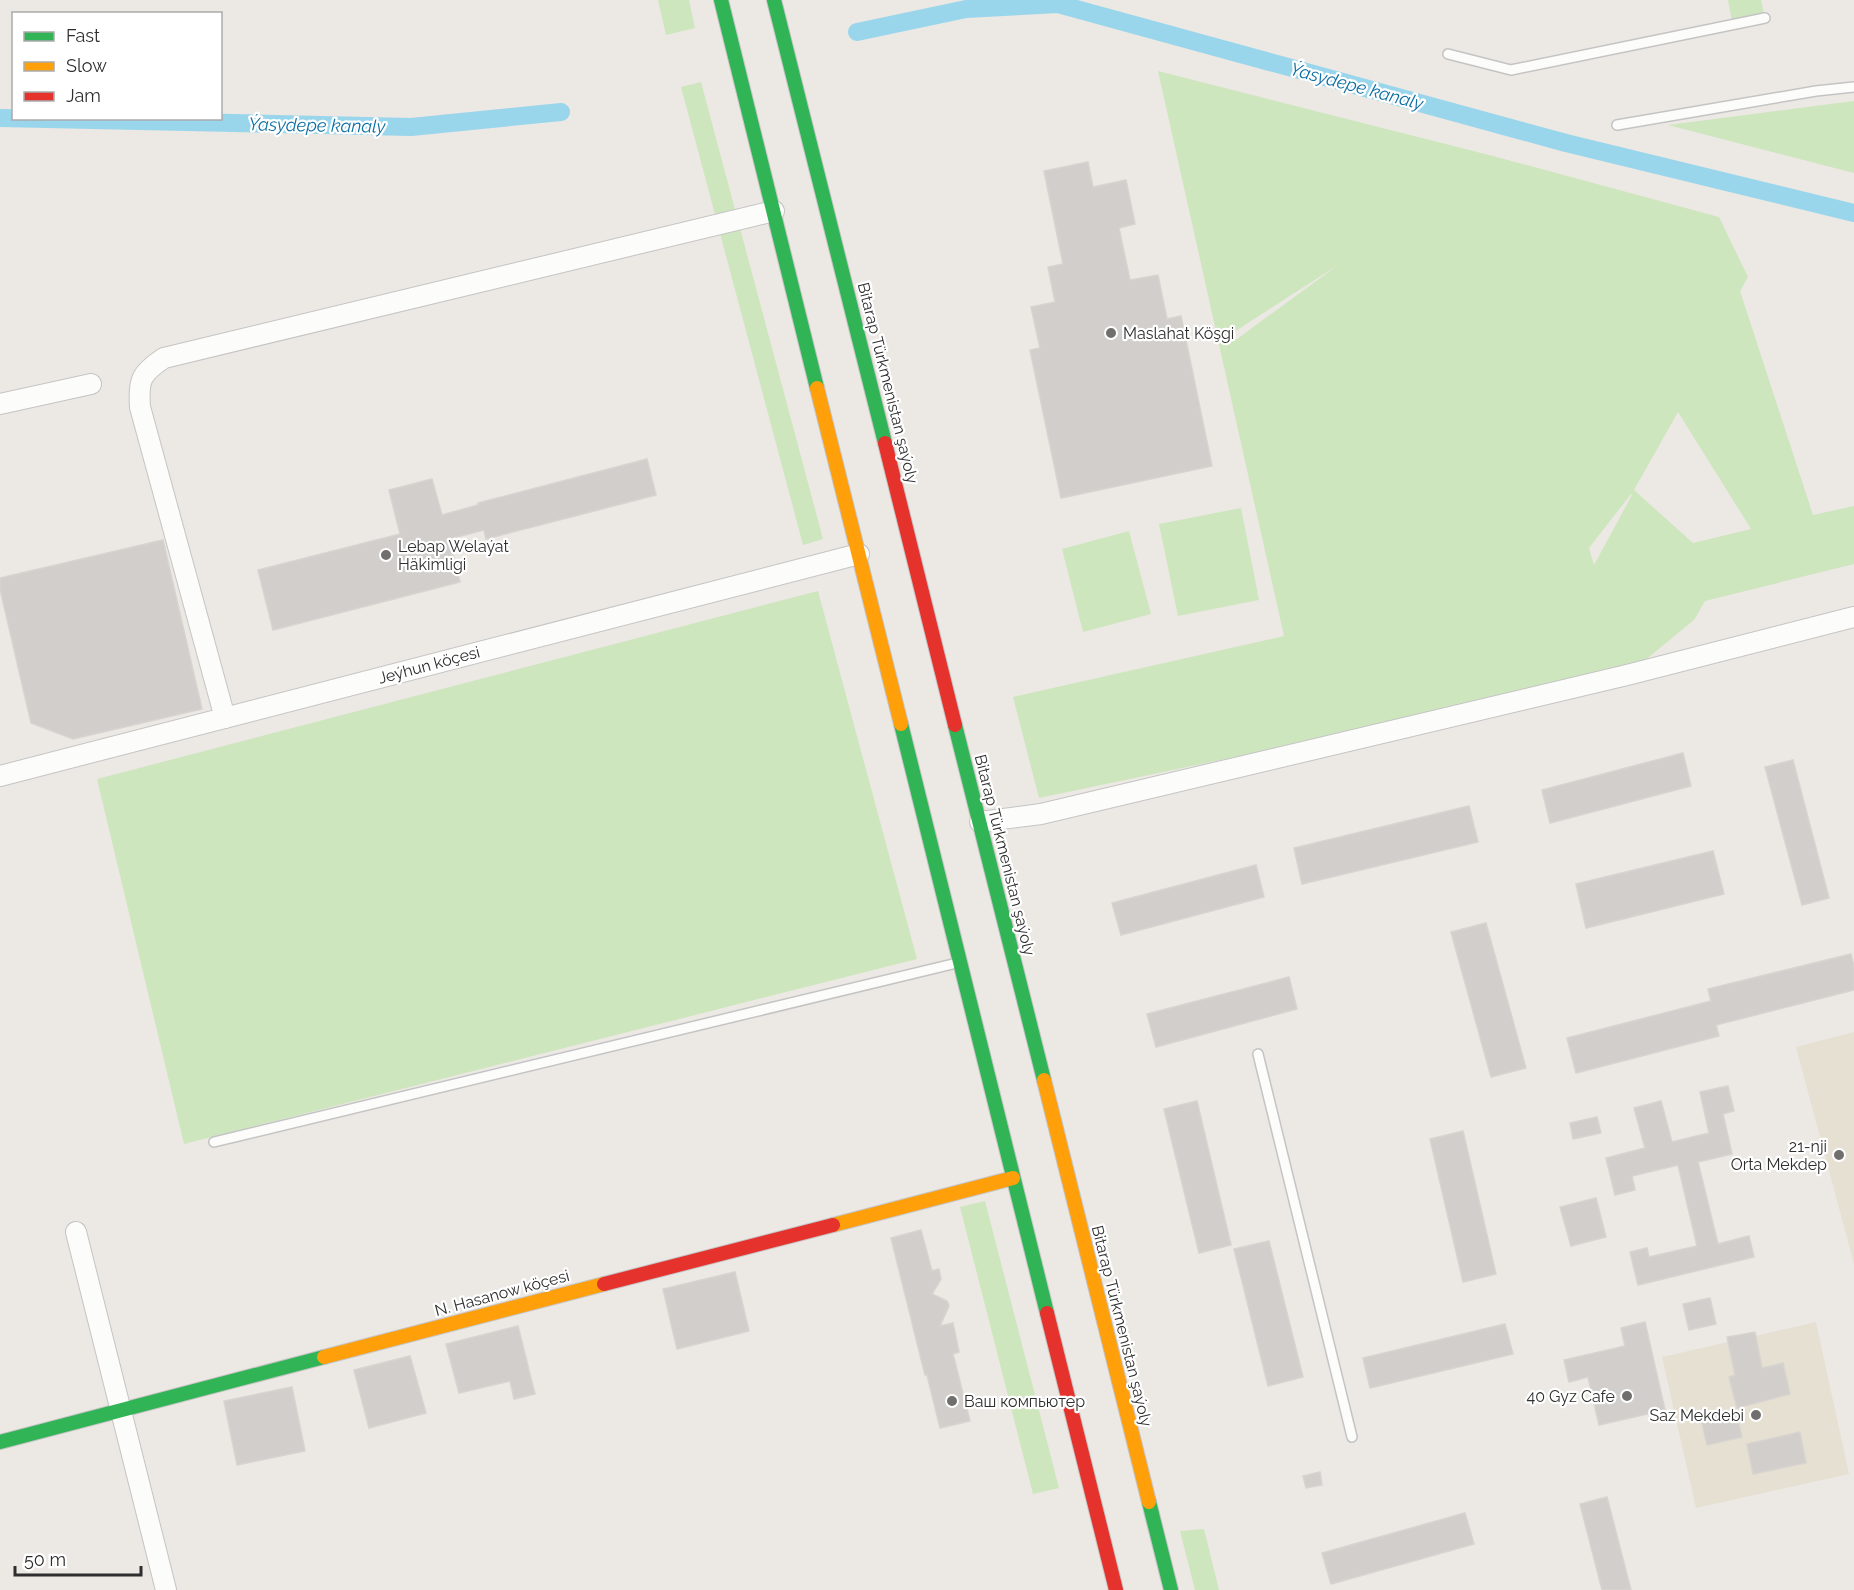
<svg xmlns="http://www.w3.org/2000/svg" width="1854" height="1590" viewBox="0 0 1854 1590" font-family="Raleway,sans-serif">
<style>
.education{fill:#e6e0d3}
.green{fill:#cee6be;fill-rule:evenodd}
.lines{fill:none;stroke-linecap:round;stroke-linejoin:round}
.canal{stroke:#99d6ec;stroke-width:18}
.building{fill:#d1cecb;stroke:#d7d4d0;stroke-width:1.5}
.lane-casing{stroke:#c5c4c5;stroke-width:12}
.street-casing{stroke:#c5c4c5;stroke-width:22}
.fast-casing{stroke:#c5c4c5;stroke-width:16}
.slow-casing{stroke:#c5c4c5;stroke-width:16}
.jam-casing{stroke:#c5c4c5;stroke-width:16}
.lane{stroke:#fcfcfb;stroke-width:9}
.street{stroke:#fcfcfb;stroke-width:20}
.fast{stroke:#30b455;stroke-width:14}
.slow{stroke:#ff9f0a;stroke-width:14}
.jam{stroke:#e5322d;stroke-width:14}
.poi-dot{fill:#706f6e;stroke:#fff;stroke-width:2}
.labels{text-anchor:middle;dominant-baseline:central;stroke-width:4.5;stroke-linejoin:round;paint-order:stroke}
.poi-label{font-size:16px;fill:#2e2e2e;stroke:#fff;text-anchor:start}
.street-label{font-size:16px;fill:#2e2e2e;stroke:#fff}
.water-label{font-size:18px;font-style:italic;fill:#0d6fa3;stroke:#fff}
</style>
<rect width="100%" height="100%" fill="#ece8e4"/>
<g class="education">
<polygon points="1854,1032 1854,1264 1796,1047"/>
<polygon points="1816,1322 1849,1474 1696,1508 1662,1357"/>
</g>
<g class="green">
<polygon points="658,0 689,0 695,28 666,35"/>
<polygon points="1728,0 1761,0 1765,18 1733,26"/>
<path d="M 1158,71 L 1493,156 L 1719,217 L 1748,277 L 1740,291 L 1813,515 L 1854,506 L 1854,564 L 1705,601 L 1694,620 L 1627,675 L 1039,798 L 1013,697 L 1284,636 ZM 1338,265 L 1237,339 L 1220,341 ZM 1678,412 L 1751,529 L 1693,543 L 1634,490 ZM 1631,494 L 1632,495 L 1594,565 L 1589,548 Z"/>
<polygon points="701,82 823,539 803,545 681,87"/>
<polygon points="1854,101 1854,173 1668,125"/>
<polygon points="1241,508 1259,600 1178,616 1159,524"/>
<polygon points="1129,531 1151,614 1083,632 1062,549"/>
<polygon points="818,591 917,959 184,1144 97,779"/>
<polygon points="985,1201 1059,1488 1033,1494 960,1207"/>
<polygon points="1204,1529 1219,1590 1195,1590 1180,1531"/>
</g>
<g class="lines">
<g class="canal">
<polyline points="857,32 966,9 1058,4 1566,143 1854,213"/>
<polyline points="0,118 411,127 561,112"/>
</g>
</g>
<g class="building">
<polygon points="1088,162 1093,187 1126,180 1135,224 1119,228 1130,280 1158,275 1167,319 1181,316 1212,466 1061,498 1030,350 1040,348 1031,307 1055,302 1048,267 1063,264 1044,171"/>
<polygon points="647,459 656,495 486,539 484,530 449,539 460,582 273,630 258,570 400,534 389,490 432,479 442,515 478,505 478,503"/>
<polygon points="163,540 202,709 73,739 31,723 0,589 0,578"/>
<polygon points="1683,753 1691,786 1550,823 1542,790"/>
<polygon points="1793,760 1829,898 1802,905 1765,767"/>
<polygon points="1469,806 1478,842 1302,884 1294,848"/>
<polygon points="1713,851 1724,894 1586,928 1576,884"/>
<polygon points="1256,865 1264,897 1121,935 1112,903"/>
<polygon points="1486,923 1526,1068 1491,1077 1451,932"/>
<polygon points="1851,954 1854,966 1854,990 1716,1025 1719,1036 1576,1073 1567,1038 1711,1001 1708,989"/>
<polygon points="1289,977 1297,1009 1156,1047 1147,1014"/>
<polygon points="1728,1086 1734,1111 1723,1114 1732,1154 1698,1162 1718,1244 1749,1236 1754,1257 1638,1285 1630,1252 1647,1248 1649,1257 1697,1246 1678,1165 1632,1176 1635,1190 1615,1195 1606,1158 1645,1148 1634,1108 1661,1101 1672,1142 1709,1133 1700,1092"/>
<polygon points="1197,1101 1231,1245 1199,1253 1164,1109"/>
<polygon points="1597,1117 1601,1133 1573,1139 1570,1123"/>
<polygon points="1463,1131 1496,1274 1463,1282 1430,1139"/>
<polygon points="1596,1198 1606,1237 1571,1246 1560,1207"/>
<polygon points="921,1230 932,1271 939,1269 941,1279 932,1294 947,1301 949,1306 940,1326 953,1323 959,1352 953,1354 970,1421 940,1428 927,1375 925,1375 891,1238"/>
<polygon points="1269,1241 1303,1377 1268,1386 1234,1249"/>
<polygon points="735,1272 749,1331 677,1349 663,1289"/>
<polygon points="1710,1298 1716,1324 1689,1330 1683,1304"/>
<polygon points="1645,1322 1665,1410 1599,1425 1588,1377 1569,1382 1564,1360 1625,1346 1621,1328"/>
<polygon points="1505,1324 1513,1354 1370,1388 1363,1358"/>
<polygon points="518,1326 535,1394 514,1399 510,1381 459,1393 446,1344"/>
<polygon points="1755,1332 1762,1368 1783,1363 1790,1394 1737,1408 1729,1377 1735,1375 1727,1337"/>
<polygon points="410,1356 426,1413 369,1428 354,1370"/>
<polygon points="292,1387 305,1451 237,1465 224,1401"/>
<polygon points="1735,1409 1742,1437 1707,1445 1701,1418"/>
<polygon points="1800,1432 1806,1463 1753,1474 1747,1444"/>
<polygon points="1320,1472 1322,1485 1306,1488 1303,1476"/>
<polygon points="1607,1497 1631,1590 1602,1590 1580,1504"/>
<polygon points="1465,1513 1474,1544 1331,1584 1322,1553"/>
</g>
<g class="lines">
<g class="lane-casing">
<g id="lane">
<polyline points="1448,54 1511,70 1765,18"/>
<polyline points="1617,125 1816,91 1854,87"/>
<polyline points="1258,1054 1352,1437"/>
<polyline points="214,1142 957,963"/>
</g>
</g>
<g class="street-casing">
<g id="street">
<polyline points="0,404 91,384"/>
<path d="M 225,718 L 140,407 C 138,380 141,373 164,358 L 774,211"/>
<polyline points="0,776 859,554"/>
<polyline points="980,822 1041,814 1627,675 1854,617"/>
<polyline points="76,1232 166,1590"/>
</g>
</g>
<g class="fast-casing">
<g id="fast">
<polyline points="721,0 817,388"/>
<polyline points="774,0 885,443"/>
<polyline points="901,724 1047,1313"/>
<polyline points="955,725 1044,1080"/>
<polyline points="0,1442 324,1357"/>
<polyline points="1149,1502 1171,1590"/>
</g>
</g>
<g class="slow-casing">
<g id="slow">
<polyline points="817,388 901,724"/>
<polyline points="1044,1080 1149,1502"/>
<polyline points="833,1225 1013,1178"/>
<polyline points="324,1357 604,1284"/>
</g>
</g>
<g class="jam-casing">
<g id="jam">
<polyline points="885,443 955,725"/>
<polyline points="604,1284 833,1225"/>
<polyline points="1047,1313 1116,1590"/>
</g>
</g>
<use href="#lane" class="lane"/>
<use href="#street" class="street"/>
<use href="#fast" class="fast"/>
<use href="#slow" class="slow"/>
<use href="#jam" class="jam"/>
</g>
<g class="poi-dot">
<circle cx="1111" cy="333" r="6"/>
<circle cx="386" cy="555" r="6"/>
<circle cx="1839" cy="1155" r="6"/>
<circle cx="1627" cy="1396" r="6"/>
<circle cx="952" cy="1401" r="6"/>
<circle cx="1756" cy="1415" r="6"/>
</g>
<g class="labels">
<g class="poi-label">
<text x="1123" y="333">Maslahat Köşgi</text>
<text x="398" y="546">Lebap Welaýat<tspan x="398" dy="18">Häkimligi</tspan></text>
<text x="1827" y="1146" text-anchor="end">21-nji<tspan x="1827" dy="18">Orta Mekdep</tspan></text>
<text x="1615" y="1396" text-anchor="end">40 Gyz Cafe</text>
<text x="964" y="1401">Ваш компьютер</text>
<text x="1744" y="1415" text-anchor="end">Saz Mekdebi</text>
</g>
<g class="street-label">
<text transform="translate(888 383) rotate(76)">Bitarap Türkmenistan şaýoly</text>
<text transform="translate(429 665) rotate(-15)">Jeýhun köçesi</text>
<text transform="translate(1005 855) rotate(76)">Bitarap Türkmenistan şaýoly</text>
<text transform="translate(502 1293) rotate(-15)">N. Hasanow köçesi</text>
<text transform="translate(1122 1326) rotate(76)">Bitarap Türkmenistan şaýoly</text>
</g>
<g class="water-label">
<text transform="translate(1357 86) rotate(15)">Ýasydepe kanaly</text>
<text transform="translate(317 125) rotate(1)">Ýasydepe kanaly</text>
</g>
</g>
<rect x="12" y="12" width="210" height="108" fill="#ffffff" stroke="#ababab" stroke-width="1.5"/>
<rect x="24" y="32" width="30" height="9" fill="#30b455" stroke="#ababab" stroke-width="1.5"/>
<text x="66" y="42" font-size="18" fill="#2e2e2e">Fast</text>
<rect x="24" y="62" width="30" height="9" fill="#ff9f0a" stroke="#ababab" stroke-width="1.5"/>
<text x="66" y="72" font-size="18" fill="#2e2e2e">Slow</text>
<rect x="24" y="92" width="30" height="9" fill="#e5322d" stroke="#ababab" stroke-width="1.5"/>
<text x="66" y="102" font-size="18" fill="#2e2e2e">Jam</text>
<path d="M15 1566v9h126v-9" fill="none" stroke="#2e2e2e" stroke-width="3"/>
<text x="24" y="1566" font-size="18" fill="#2e2e2e" stroke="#ffffff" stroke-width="4.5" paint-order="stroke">50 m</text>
</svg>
